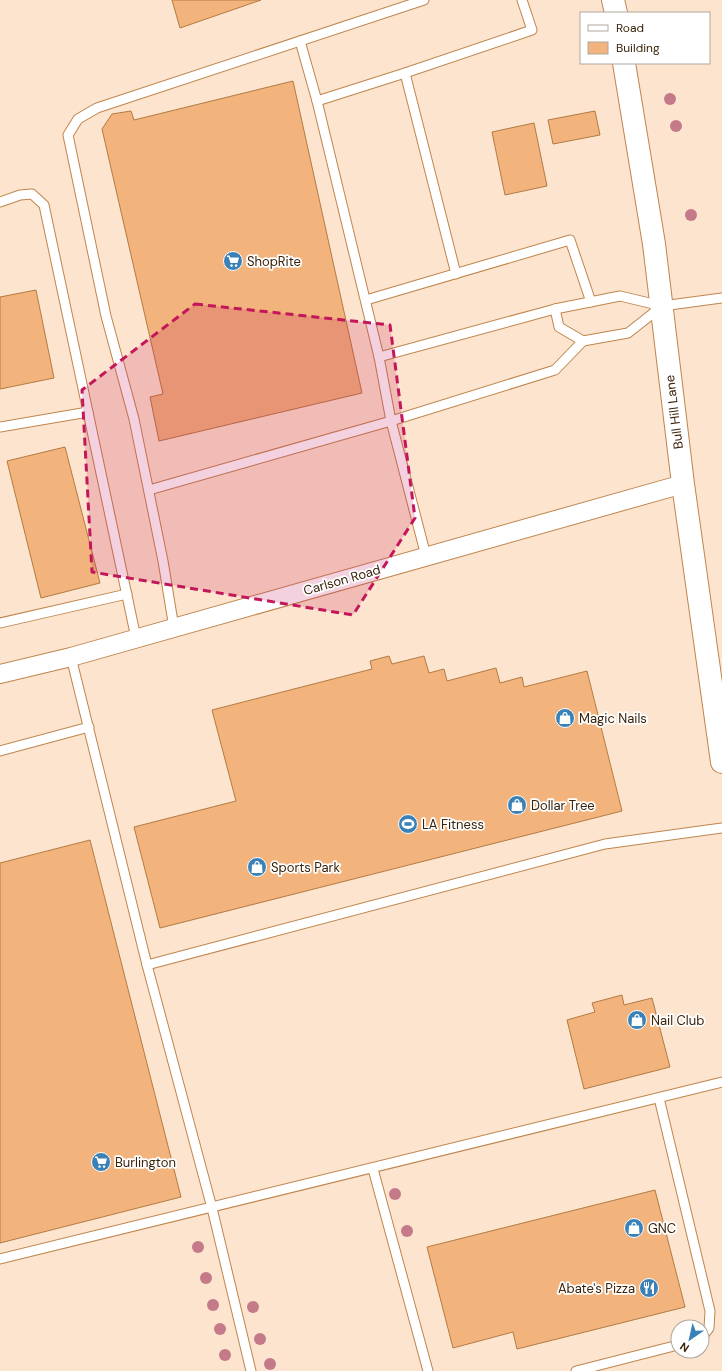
<svg xmlns="http://www.w3.org/2000/svg" width="722" height="1371" viewBox="0 0 722 1371" font-family="'DM Sans',sans-serif">
<style>
.building{fill:#f2b47c;stroke:#b37a42}
.lines{fill:none;stroke-linecap:round;stroke-linejoin:round}
.lane-casing{stroke:#bf854d;stroke-width:11}
.street-casing{stroke:#bf854d;stroke-width:20}
.secondary-casing{stroke:#bf854d;stroke-width:24}
.lane{stroke:#fff;stroke-width:9}
.street{stroke:#fff;stroke-width:18}
.secondary{stroke:#fff;stroke-width:22}
.tree{fill:#c47a88}
.marked{fill:#c2185b;fill-opacity:0.2;stroke:#c2185b;stroke-width:3;stroke-dasharray:8 5;stroke-linejoin:round}
.labels{text-anchor:middle;dominant-baseline:central;stroke-width:3.5;stroke-linejoin:round;paint-order:stroke}
.poi-label{font-size:13px;fill:#3a230b;stroke:#fff;text-anchor:start}
.street-label{font-size:13px;fill:#3a230b;stroke:#fff}
</style>
<rect width="100%" height="100%" fill="#fde4ce"/>
<g class="building">
<polygon points="172,0 261,0 180,28"/>
<polygon points="293,81 362,393 159,441 150,397 163,394 102,129 112,114 131,111 134,120"/>
<polygon points="595,111 600,135 553,144 548,120"/>
<polygon points="534,123 547,186 505,195 492,132"/>
<polygon points="36,290 54,378 0,389 0,297"/>
<polygon points="65,447 100,583 41,598 7,461"/>
<polygon points="389,656 392,664 424,656 429,673 444,669 447,681 496,668 500,683 522,677 524,687 587,671 622,811 160,928 134,827 236,801 212,710 372,669 370,661"/>
<polygon points="90,840 181,1197 0,1243 0,863"/>
<polygon points="622,995 624,1005 652,998 670,1067 584,1089 567,1020 595,1012 592,1003"/>
<polygon points="655,1190 685,1307 517,1349 513,1332 453,1348 427,1247"/>
</g>
<g class="lines">
<g class="lane-casing">
<g id="lane">
<polyline points="300,41 317,101 379,357"/>
<polyline points="405,73 532,30 522,0"/>
<polyline points="317,101 405,73 456,274"/>
<polyline points="0,202 20,195 32,194 44,205 136,638"/>
<polyline points="366,300 570,240 591,302"/>
<polyline points="555,309 559,327 583,341"/>
<polyline points="0,427 88,412"/>
<polyline points="149,490 391,421 555,370 583,341 628,333 661,307"/>
<polyline points="426,556 391,421 379,357 555,309 620,296 662,306 722,298"/>
<polyline points="0,623 127,594"/>
<polyline points="174,628 163,561 134,419 106,316 68,135 78,119 97,108 424,0"/>
<polyline points="71,657 147,965 212,1208 251,1371"/>
<polyline points="0,751 89,727"/>
<polyline points="147,965 605,844 722,828"/>
<polyline points="659,1098 710,1311 709,1328 702,1337"/>
<polyline points="373,1169 428,1371"/>
<polyline points="0,1259 722,1082"/>
<polyline points="576,1371 678,1345"/>
</g>
</g>
<g class="street-casing">
<polyline id="street" points="0,674 71,657 683,484"/>
</g>
<g class="secondary-casing">
<g id="secondary">
<polyline points="613,0 616,13"/>
<polyline points="624,63 654,244 683,484 722,762"/>
</g>
</g>
<use href="#lane" class="lane"/>
<use href="#street" class="street"/>
<use href="#secondary" class="secondary"/>
</g>
<g class="tree">
<circle cx="670" cy="99" r="6"/>
<circle cx="676" cy="126" r="6"/>
<circle cx="691" cy="215" r="6"/>
<circle cx="395" cy="1194" r="6"/>
<circle cx="407" cy="1231" r="6"/>
<circle cx="198" cy="1247" r="6"/>
<circle cx="206" cy="1278" r="6"/>
<circle cx="213" cy="1305" r="6"/>
<circle cx="253" cy="1307" r="6"/>
<circle cx="220" cy="1329" r="6"/>
<circle cx="260" cy="1339" r="6"/>
<circle cx="225" cy="1355" r="6"/>
<circle cx="270" cy="1364" r="6"/>
</g>
<path class="marked" d="M 195,304 L 390,325 L 415,518 L 353,615 L 92,572 L 82,390 Z"/>
<defs>
<g id="supermarket-disc" transform="scale(1)"><circle r="9.5" fill="#3981b6" stroke="#fff"/><path d="M-6-5.5h2.5l.6 2H6L4.5 2H-2.5L-4.4-4H-6ZM-1.5 3.2a1.3 1.3 0 1 0 .1 0ZM3 3.2a1.3 1.3 0 1 0 .1 0Z" fill="#fff"/></g>
<g id="shop-disc" transform="scale(1)"><circle r="9.5" fill="#3981b6" stroke="#fff"/><path d="M-5-2.5h2.3a2.7 3.5 0 0 1 5.4 0H5L5.5 6h-11ZM-1.5-2.5h3a1.5 2.3 0 0 0-3 0Z" fill="#fff"/></g>
<g id="stadium-disc" transform="scale(1)"><circle r="9.5" fill="#3981b6" stroke="#fff"/><path d="M0-5a6.5 5 0 1 0 0 10a6.5 5 0 1 0 0-10ZM-3.5-1.8h7v3.6h-7Z" fill="#fff"/></g>
<g id="restaurant-disc" transform="scale(1)"><circle r="9.5" fill="#3981b6" stroke="#fff"/><path d="M-5-6h1v4h1v-4h1v4h1v-4h1v5L-1.5 .5V6h-2V.5L-5-1ZM5-6V6H3V1.5H1.5Q1.5-4 5-6Z" fill="#fff"/></g>
</defs>
<g fill-rule="evenodd">
<use href="#supermarket-disc" x="233" y="261"/>
<use href="#shop-disc" x="565" y="718"/>
<use href="#shop-disc" x="517" y="805"/>
<use href="#stadium-disc" x="408" y="824"/>
<use href="#shop-disc" x="257" y="867"/>
<use href="#shop-disc" x="637" y="1020"/>
<use href="#supermarket-disc" x="101" y="1162"/>
<use href="#shop-disc" x="634" y="1228"/>
<use href="#restaurant-disc" x="649" y="1288"/>
</g>
<g class="labels">
<g class="poi-label">
<text x="247" y="261">ShopRite</text>
<text x="579" y="718">Magic Nails</text>
<text x="531" y="805">Dollar Tree</text>
<text x="422" y="824">LA Fitness</text>
<text x="271" y="867">Sports Park</text>
<text x="651" y="1020">Nail Club</text>
<text x="115" y="1162">Burlington</text>
<text x="648" y="1228">GNC</text>
<text x="635" y="1288" text-anchor="end">Abate's Pizza</text>
</g>
<g class="street-label">
<text transform="translate(674 412) rotate(-97)">Bull Hill Lane</text>
<text transform="translate(342 580) rotate(-16)">Carlson Road</text>
</g>
</g>
<rect x="580" y="12" width="130" height="52" fill="#ffffff" stroke="#b0a79d"/>
<rect x="588" y="25" width="20" height="6" fill="#ffffff" stroke="#b0a79d"/>
<text x="616" y="32" font-size="12" fill="#3a230b">Road</text>
<rect x="588" y="42" width="20" height="12" fill="#f2b47c" stroke="#b0a79d"/>
<text x="616" y="52" font-size="12" fill="#3a230b">Building</text>
<g transform="translate(690 1339) rotate(214)"><circle r="19" fill="#ffffff" stroke="#b0a79d"/>
<path d="M0-3L7 15L0 10L-7 15Z" fill="#3981b6"/>
<text y="-6" font-size="11" font-weight="bold" text-anchor="middle" fill="#3a230b">N</text>
</g>
</svg>
